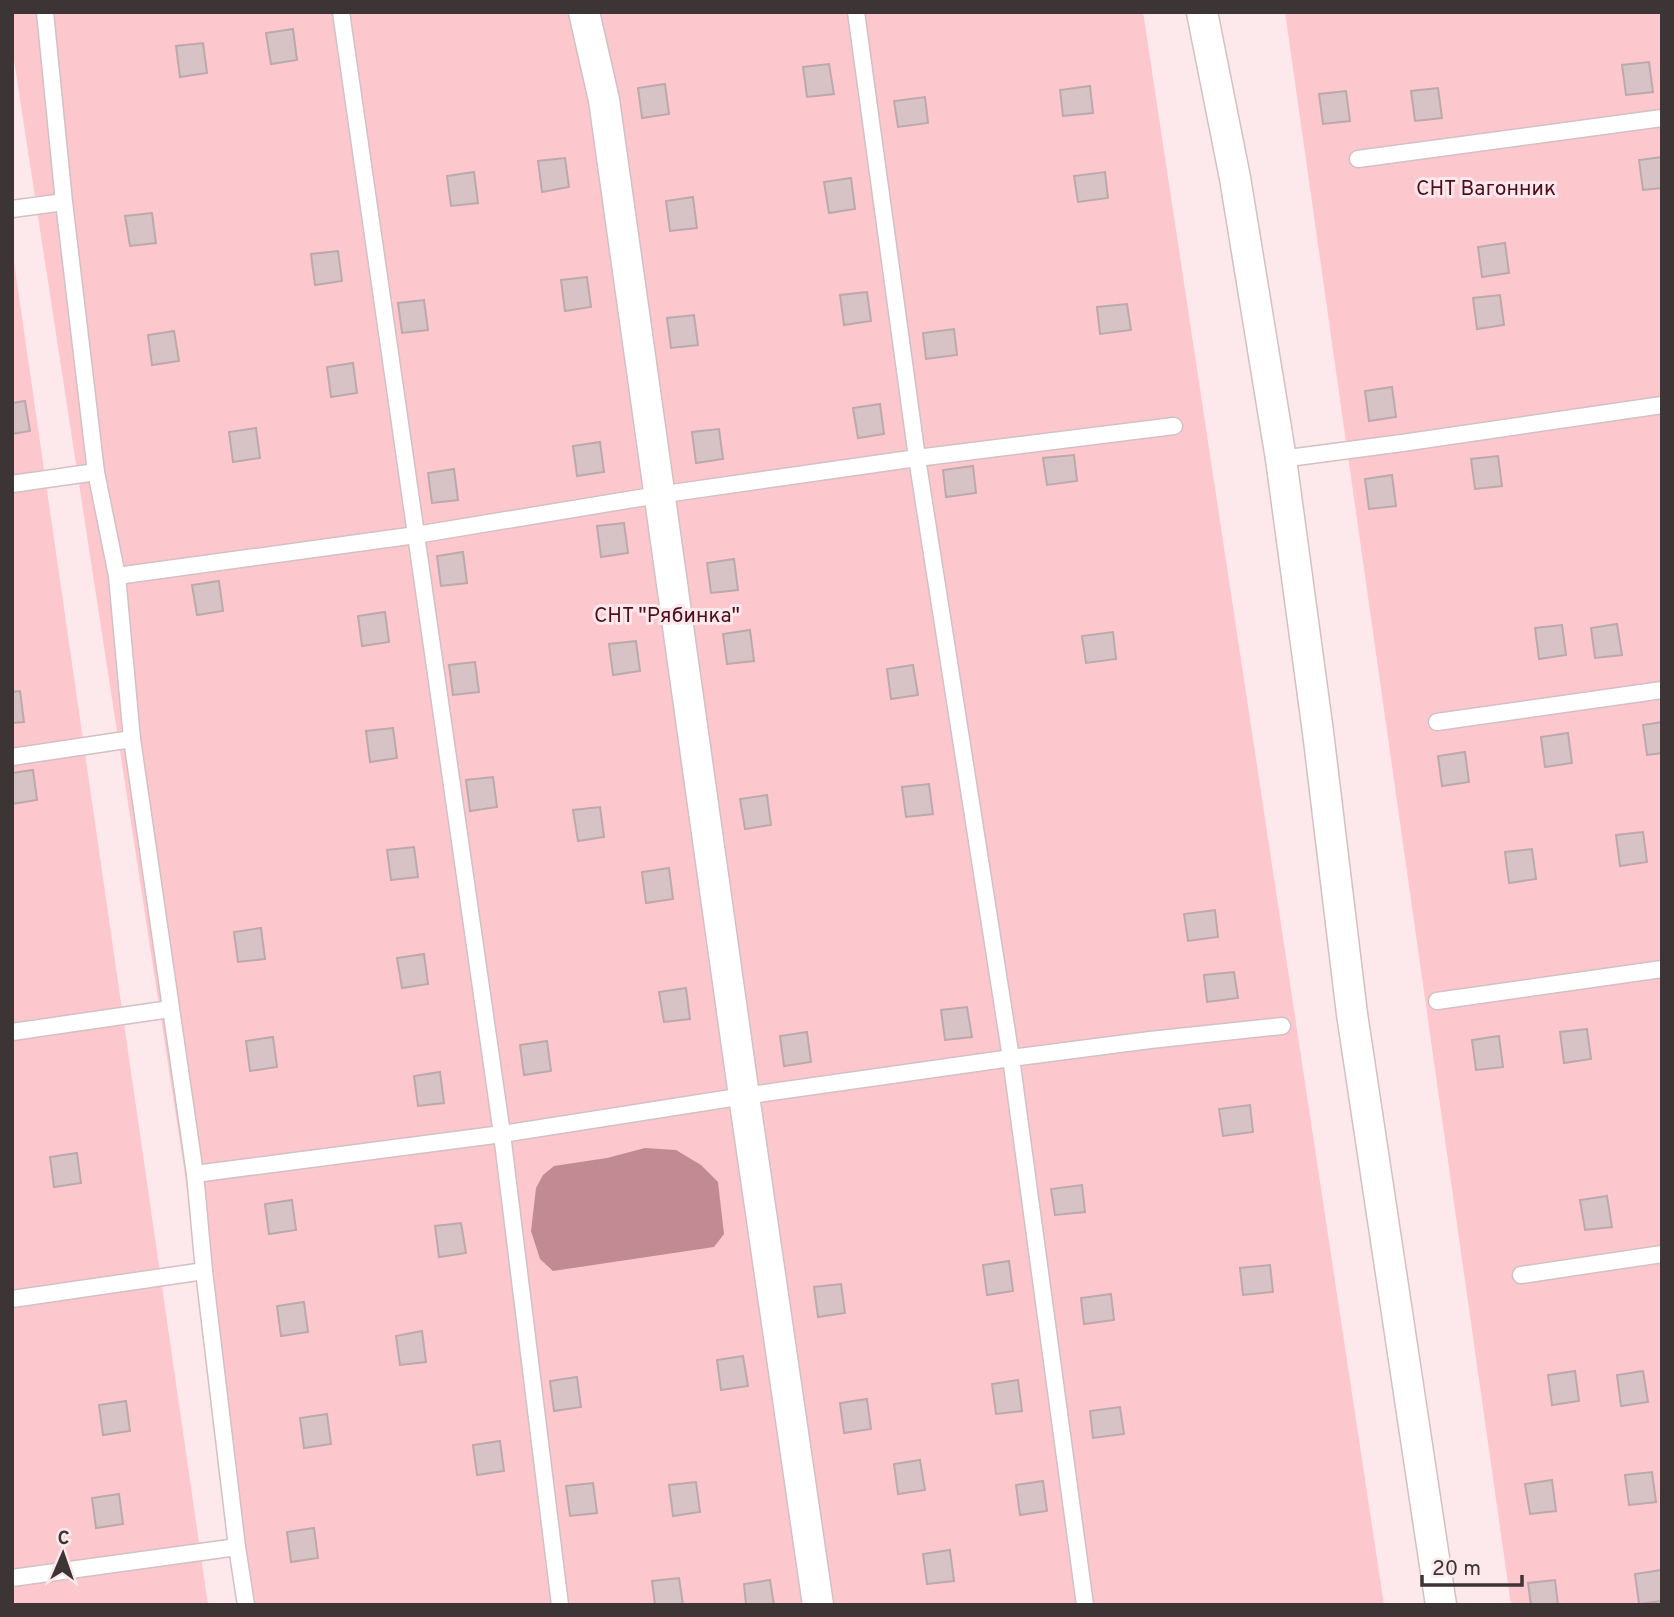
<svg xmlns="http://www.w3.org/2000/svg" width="1674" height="1617" viewBox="0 0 1674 1617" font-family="Overpass,sans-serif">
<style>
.green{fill:#fdc7ce}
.water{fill:#c28b93}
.building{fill:#d7c3c6;stroke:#bca9ab;stroke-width:2}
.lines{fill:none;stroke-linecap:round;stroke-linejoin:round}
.lane-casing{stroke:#d3c0c2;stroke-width:19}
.street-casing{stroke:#d3c0c2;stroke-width:33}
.lane{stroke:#fff;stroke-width:16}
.street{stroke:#fff;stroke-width:30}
.labels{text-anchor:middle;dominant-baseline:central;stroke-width:6;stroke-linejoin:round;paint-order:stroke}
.park-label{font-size:21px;fill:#4f0b1f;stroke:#fde9eb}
</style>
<rect width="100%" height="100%" fill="#fde9eb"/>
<g class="green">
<polygon points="12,12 1143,12 1384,1605 251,1605 12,47"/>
<polygon points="1285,12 1662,12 1662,1605 1511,1605"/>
<polygon points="12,248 208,1605 12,1605"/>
</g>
<polygon class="water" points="645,1148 676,1150 701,1165 718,1182 724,1234 714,1247 553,1271 540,1259 531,1231 536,1188 543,1175 554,1166 607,1158"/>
<g class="building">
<polygon points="293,29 297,60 271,64 266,33"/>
<polygon points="203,43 207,73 180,77 176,46"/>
<polygon points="1649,62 1653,92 1626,95 1622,65"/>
<polygon points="829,64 834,94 807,97 803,67"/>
<polygon points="665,84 669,114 642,118 638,88"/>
<polygon points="1090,86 1093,113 1063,116 1060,90"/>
<polygon points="1438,88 1442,118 1415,121 1411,91"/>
<polygon points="1346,91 1350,121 1323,124 1319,94"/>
<polygon points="925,97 928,123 898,127 894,101"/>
<polygon points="1662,157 1662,188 1643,190 1639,160"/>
<polygon points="565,158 569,187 542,192 538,161"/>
<polygon points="474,172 478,203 451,206 447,176"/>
<polygon points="1105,172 1108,198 1078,202 1074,176"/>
<polygon points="851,178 855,209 829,213 824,182"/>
<polygon points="693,197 697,228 670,231 666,201"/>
<polygon points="152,213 156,243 130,246 125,216"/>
<polygon points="1505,243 1509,273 1482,277 1478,247"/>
<polygon points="338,251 342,281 315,285 311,254"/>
<polygon points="587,277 591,307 565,311 561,280"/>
<polygon points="867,292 871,321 844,325 840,295"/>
<polygon points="1500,295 1504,325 1477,329 1473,298"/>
<polygon points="424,300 428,330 402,333 398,303"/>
<polygon points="1127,304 1131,330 1100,334 1097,307"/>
<polygon points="694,315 698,345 671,348 667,318"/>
<polygon points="954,329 957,355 926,359 923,333"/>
<polygon points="174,331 179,361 152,365 148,335"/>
<polygon points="353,363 357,393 331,397 327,367"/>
<polygon points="1392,387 1396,417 1369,421 1365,391"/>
<polygon points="25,401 30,431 12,434 12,403"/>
<polygon points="880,404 884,434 858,438 853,408"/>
<polygon points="256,428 260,458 233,462 229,432"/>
<polygon points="719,429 723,459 696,463 692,432"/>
<polygon points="600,442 604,472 577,476 573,446"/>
<polygon points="1074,455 1077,481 1047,485 1043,458"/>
<polygon points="1498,456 1502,486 1475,489 1471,459"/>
<polygon points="973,466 976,493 946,497 943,470"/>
<polygon points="454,469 458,500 432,503 428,473"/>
<polygon points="1392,475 1396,506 1369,509 1365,479"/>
<polygon points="624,523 628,553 601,557 597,526"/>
<polygon points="463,552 467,583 441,586 437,556"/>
<polygon points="734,559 738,590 711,593 707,563"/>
<polygon points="219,581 223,611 197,615 192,585"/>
<polygon points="385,612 389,642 362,646 358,616"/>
<polygon points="1617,624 1622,655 1595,658 1591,628"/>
<polygon points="1562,625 1566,655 1539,659 1535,628"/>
<polygon points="750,630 754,661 727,664 723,634"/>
<polygon points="1113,632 1116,659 1086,663 1082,636"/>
<polygon points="636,641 640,671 613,675 609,644"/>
<polygon points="475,662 479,692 453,695 449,665"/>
<polygon points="913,665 918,695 891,699 887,669"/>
<polygon points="20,691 24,722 12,723 12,692"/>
<polygon points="1662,722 1662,753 1647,755 1643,725"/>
<polygon points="393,728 397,758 370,762 366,731"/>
<polygon points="1568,733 1572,763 1545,767 1541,737"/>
<polygon points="1465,752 1469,782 1442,786 1438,756"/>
<polygon points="33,770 37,800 12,804 12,773"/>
<polygon points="493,777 497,807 470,811 466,780"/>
<polygon points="929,784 933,814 906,817 902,787"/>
<polygon points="767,795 771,825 745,829 740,799"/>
<polygon points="600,807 604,837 578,841 573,810"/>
<polygon points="1643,832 1647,862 1620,866 1616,835"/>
<polygon points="414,847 418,877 391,880 387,850"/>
<polygon points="1532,849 1536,879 1509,883 1505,852"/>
<polygon points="669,868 673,899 646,903 642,872"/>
<polygon points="1215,910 1218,937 1188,941 1184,914"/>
<polygon points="261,928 265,959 238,962 234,932"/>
<polygon points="424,954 428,984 402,988 397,958"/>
<polygon points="1234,972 1238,998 1207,1002 1204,975"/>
<polygon points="686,988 690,1019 664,1022 659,992"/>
<polygon points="967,1007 972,1037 945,1040 941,1010"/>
<polygon points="1587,1029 1591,1059 1564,1063 1560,1032"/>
<polygon points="807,1032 811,1062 784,1066 780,1036"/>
<polygon points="1499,1036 1503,1067 1476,1070 1472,1040"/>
<polygon points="273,1037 277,1067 250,1071 246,1041"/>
<polygon points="547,1041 551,1071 524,1075 520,1045"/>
<polygon points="440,1072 444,1103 418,1106 414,1076"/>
<polygon points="1250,1105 1253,1132 1223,1136 1219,1109"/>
<polygon points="77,1153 81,1183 54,1187 50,1157"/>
<polygon points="1082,1185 1085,1212 1055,1215 1051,1189"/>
<polygon points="1607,1196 1612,1227 1585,1230 1580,1200"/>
<polygon points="292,1200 296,1230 269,1234 265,1204"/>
<polygon points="461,1223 466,1253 439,1257 435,1226"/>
<polygon points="1009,1261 1013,1291 987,1295 983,1265"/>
<polygon points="1270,1265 1273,1292 1243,1295 1240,1268"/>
<polygon points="841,1284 845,1313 818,1317 814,1287"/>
<polygon points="1111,1294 1114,1320 1084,1324 1081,1298"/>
<polygon points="304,1302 308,1332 281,1336 277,1306"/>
<polygon points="422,1331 426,1362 400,1365 396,1336"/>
<polygon points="743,1356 748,1386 721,1390 717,1360"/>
<polygon points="1575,1371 1579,1401 1552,1405 1548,1375"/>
<polygon points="1643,1371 1648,1402 1621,1406 1617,1375"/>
<polygon points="577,1377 581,1407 554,1411 550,1381"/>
<polygon points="1018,1380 1022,1411 996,1414 992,1384"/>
<polygon points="867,1399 871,1429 844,1433 840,1403"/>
<polygon points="126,1401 130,1431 103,1435 99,1405"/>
<polygon points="1120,1407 1124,1434 1093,1438 1090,1411"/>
<polygon points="327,1414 331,1444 304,1448 300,1418"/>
<polygon points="500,1441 504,1471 477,1475 473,1445"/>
<polygon points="920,1460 925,1490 898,1494 894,1464"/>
<polygon points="1652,1472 1656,1502 1629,1505 1625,1475"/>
<polygon points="1552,1480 1556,1511 1530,1514 1525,1484"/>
<polygon points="1043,1481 1047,1511 1020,1515 1016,1485"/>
<polygon points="696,1482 700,1512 673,1516 669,1485"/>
<polygon points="593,1483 597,1513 570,1516 566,1486"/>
<polygon points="119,1494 123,1524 96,1528 92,1498"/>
<polygon points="314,1528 318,1558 291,1562 287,1532"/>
<polygon points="950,1550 954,1581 927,1584 923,1554"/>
<polygon points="1662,1570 1662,1601 1639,1604 1635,1574"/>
<polygon points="679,1578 683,1605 655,1605 652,1581"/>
<polygon points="770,1580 774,1605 746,1605 744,1584"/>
<polygon points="1555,1580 1558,1605 1531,1605 1528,1583"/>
</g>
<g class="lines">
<g class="lane-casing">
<g id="lane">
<polyline points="45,12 64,202 96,472 117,576 132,739 195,1174 204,1271 237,1547 246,1605"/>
<polyline points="341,12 502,1134 560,1605"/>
<polyline points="856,12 917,458 1011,1058 1085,1605"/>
<polyline points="1358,159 1662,118"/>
<polyline points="12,209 64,202"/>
<polyline points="1281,459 1402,443 1662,405"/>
<polyline points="12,484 96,472"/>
<polyline points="117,576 416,535 658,495 917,458 1174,426"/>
<polyline points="1437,722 1662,690"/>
<polyline points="12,757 132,739"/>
<polyline points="1437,1001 1662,969"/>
<polyline points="12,1032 170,1009"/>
<polyline points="195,1174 502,1134 744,1096 1011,1058 1150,1040 1282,1026"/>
<polyline points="1521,1275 1662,1254"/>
<polyline points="12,1299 204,1271"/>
<polyline points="12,1578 237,1547"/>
</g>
</g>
<g class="street-casing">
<g id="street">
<polyline points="584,12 604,100 744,1096 818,1605"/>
<polyline points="1202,12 1235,178 1281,459 1318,732 1352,1014 1441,1605"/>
</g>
</g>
<use href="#lane" class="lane"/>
<use href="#street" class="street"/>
</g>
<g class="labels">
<g class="park-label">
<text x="1486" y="189">СНТ Вагонник</text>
<text x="667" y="616">СНТ "Рябинка"</text>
</g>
</g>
<rect width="1674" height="1617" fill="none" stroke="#3c3435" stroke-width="28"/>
<g transform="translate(63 1554) rotate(2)" stroke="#fde9eb" stroke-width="5" paint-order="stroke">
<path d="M0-5L12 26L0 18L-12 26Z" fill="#3c3435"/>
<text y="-10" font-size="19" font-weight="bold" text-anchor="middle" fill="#3c3435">С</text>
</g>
<path d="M1422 1575v10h100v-10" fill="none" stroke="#3c3435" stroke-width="3.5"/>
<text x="1432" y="1575" font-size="21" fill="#3c3435" stroke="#fde9eb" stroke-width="5" paint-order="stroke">20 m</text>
</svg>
